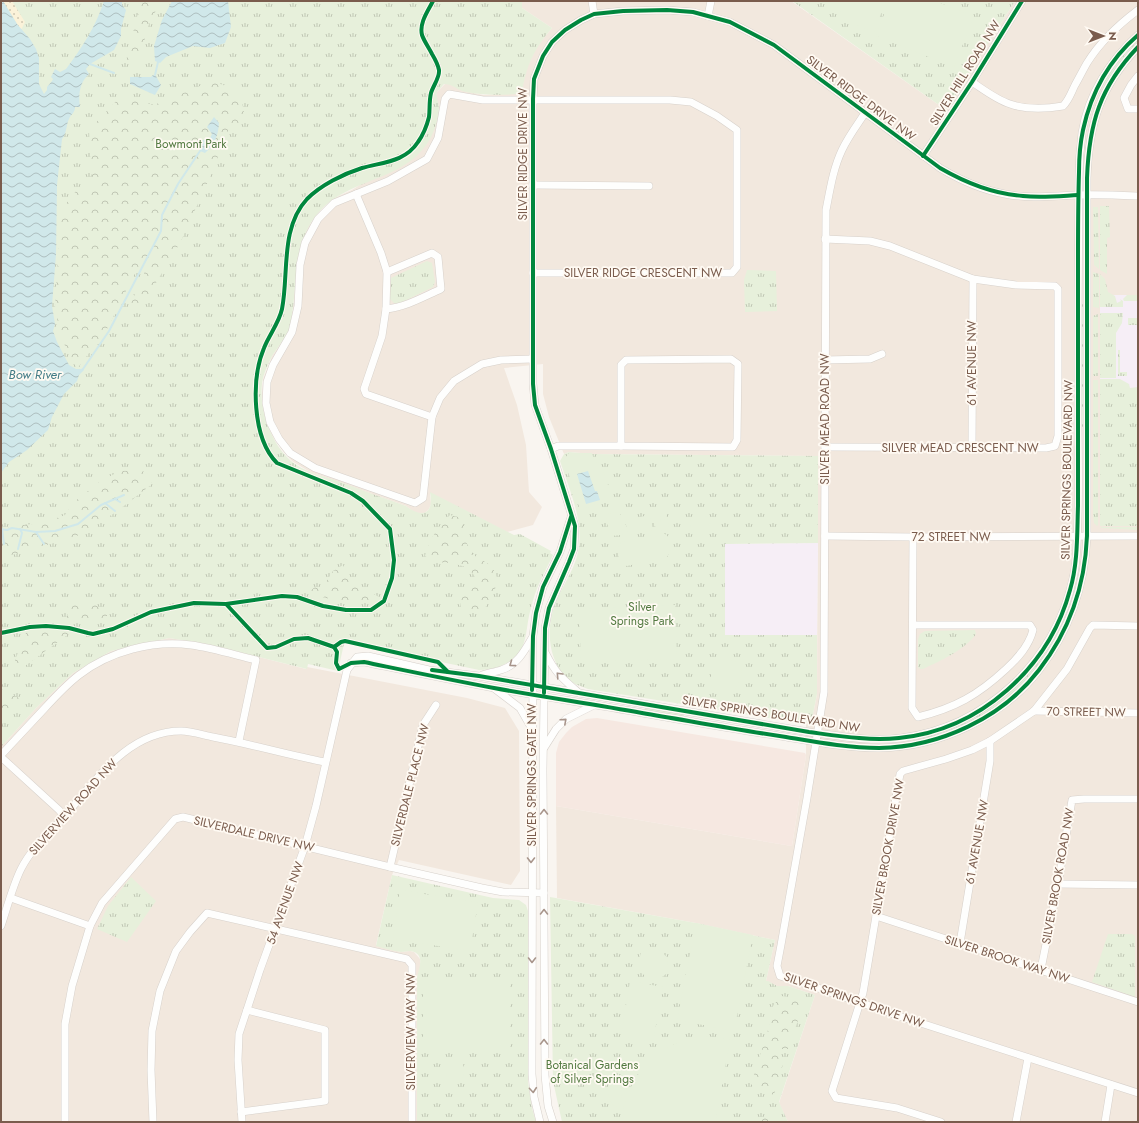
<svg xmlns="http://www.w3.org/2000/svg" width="1139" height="1123" viewBox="0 0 1139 1123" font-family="Jost,sans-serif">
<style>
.residential{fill:#f2e8de}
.commercial{fill:#f6e8e1}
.education{fill:#f6eef6}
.grass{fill:url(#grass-tufts)}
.forest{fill:url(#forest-crowns)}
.sand{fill:url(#sand-dots)}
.garden{fill:#e7f0db}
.water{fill:url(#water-waves)}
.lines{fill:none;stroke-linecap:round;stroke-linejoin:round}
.stream{stroke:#d0e8ea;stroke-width:2}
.minor-casing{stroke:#d7d1cb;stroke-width:8}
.minor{stroke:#fefefd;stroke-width:7}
.cycleway-casing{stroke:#fffaf3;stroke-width:6}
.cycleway{stroke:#00873e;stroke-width:4}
.oneway{stroke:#a8958b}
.labels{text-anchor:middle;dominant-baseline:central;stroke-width:3.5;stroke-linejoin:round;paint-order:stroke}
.street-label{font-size:12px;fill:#7a5c4d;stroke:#fffaf3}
.park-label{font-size:12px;fill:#537a41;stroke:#fffaf3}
.water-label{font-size:13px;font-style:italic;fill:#437c86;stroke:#fffaf3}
</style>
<defs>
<pattern id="grass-tufts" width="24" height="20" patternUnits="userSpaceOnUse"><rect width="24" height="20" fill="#e7f0db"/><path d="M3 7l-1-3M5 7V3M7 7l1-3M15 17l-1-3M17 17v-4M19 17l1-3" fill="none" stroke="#c0c6b4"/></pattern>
<pattern id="forest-crowns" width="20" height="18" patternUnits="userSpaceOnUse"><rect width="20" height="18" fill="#e7f0db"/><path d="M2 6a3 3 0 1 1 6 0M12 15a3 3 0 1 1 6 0" fill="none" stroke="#c0c6b4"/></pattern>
<pattern id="sand-dots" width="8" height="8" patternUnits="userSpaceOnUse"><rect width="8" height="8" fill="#fbf2d9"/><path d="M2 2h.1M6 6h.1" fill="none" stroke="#d0c7b2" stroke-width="1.8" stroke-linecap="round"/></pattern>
<pattern id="water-waves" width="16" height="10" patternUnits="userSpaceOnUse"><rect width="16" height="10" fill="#d0e8ea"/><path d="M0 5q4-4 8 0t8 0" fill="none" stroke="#aebfc0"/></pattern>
</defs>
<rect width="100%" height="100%" fill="#f9f5f0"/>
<g class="residential">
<polygon points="522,1 791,1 946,110 1015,1 1138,1 1138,1122 788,1122 779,1103 815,995 788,986 777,986 766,981 775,940 696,923 557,898 556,806 792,846 806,755 806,724 812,719 817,694 818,456 592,454 569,452 564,454 549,417 543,394 543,364 504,368 517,405 526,445 529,492 542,507 533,525 507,532 430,493 431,504 429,509 425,513 420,514 414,512 406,506 310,472 292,461 283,451 270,433 264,414 262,400 263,379 272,356 281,343 293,310 299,250 307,228 319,212 334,198 352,190 430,138 436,123 439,108 436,97 437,92 445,84 451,84 461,90 483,95 522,93 524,76 529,63 537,46 552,28 522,8"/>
<polygon points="169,638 207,644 306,669 307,667 467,698 505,708 519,731 520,871 511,885 399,860 392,875 376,945 400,952 410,951 414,952 420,959 421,966 417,977 417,1122 1,1122 1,747 36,708 73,673 111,651"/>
</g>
<polygon class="commercial" points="597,718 805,753 806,755 792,846 556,806 556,753 559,742 566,733 572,727 586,719"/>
<g class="education">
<rect x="1100" y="295" width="38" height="231"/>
<polygon points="818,543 817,635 725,635 725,544"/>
</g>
<g class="grass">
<path d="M 1,1 L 522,1 L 522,8 L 552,28 C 534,49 526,66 522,93 C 509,96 474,95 462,91 C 455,88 452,84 444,84 L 437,92 C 436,97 438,101 439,107 C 439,111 438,117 437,121 C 421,183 353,173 319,212 C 292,242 298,284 291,322 C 289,335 279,345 272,356 C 269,362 265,371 263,378 C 260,391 262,408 266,420 C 271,436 279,450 291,461 C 304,472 322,476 338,481 C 361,490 384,498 406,506 C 423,519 434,514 430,492 L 514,535 L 520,534 L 551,551 L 550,553 L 553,555 C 545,572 535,589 531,608 C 525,628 529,643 514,660 L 513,659 C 502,667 493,670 479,670 L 413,656 L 345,639 L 338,671 L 308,664 L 307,669 L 207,644 L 169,638 L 111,651 L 73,673 L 36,708 L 1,747 Z"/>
<polygon points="792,1 1015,1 946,110"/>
<polygon points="1138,39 1138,42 1127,55 1106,85 1103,83 1120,56"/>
<polygon points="1100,206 1109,206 1110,237 1107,238 1107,274 1100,270"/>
<polygon points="1093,207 1098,207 1099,269 1094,265"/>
<polygon points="427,261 432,263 435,282 433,287 398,304 394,303 390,299 391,278"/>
<polygon points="747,270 776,271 777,311 745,312 744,280"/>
<polygon points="1093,272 1099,274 1099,308 1093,307"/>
<polygon points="1100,274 1105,279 1108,292 1115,296 1117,303 1121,301 1120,299 1123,301 1123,307 1100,307"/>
<polygon points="1127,295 1138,295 1138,301 1124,301 1123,299"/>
<polygon points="1081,304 1084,304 1085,427 1082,427"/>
<polygon points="1100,313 1123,313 1122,323 1116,333 1116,378 1100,378"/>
<polygon points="1098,314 1098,376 1093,376 1093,316"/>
<rect x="1128" y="318" width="10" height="7"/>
<polygon points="1118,350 1120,350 1120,372 1127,372 1127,376 1118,376"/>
<polygon points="1100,379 1120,379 1129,384 1130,388 1138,387 1138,526 1100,526"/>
<polygon points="1093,380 1098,380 1098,525 1097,526 1094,523 1093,515"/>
<path d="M 569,452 L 592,454 L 818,456 L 818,543 L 725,544 L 725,635 L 817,635 L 817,694 L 812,719 L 806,724 L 588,689 C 581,686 572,684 567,678 C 546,658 546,624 557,599 C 565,582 577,565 579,546 C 583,519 568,486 560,461 L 564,454 Z"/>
<polygon points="1101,527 1138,527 1138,530 1101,528"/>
<polygon points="1058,629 1061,631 1047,657 1020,687 991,711 959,728 922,741 921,738 945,729 1015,687 1038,662"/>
<path d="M 975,630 L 976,634 C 965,650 940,661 923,669 L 920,669 L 918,667 L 918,639 L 920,634 L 925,631 Z"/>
<polygon points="645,708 682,713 686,718 645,711"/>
<path d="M 392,875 L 493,898 L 519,900 L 526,905 L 528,911 L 528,1082 L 532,1108 L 536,1122 L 417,1122 L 417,977 C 419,969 426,953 410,951 C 407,951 404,952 401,952 C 393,951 384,948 376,946 Z"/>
<polygon points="131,877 156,901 127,942 97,929 108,906"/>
<polygon points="550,897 696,923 775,940 766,981 768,981 777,986 788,986 815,995 779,1102 788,1122 562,1122 553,1081"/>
<polygon points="1108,934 1132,934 1135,936 1135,997 1092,982"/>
</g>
<g class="forest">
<polygon points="141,1 161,1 149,24 145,36 144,50 142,56 134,62 126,61"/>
<polygon points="212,81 240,91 245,118 228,131 210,177 180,243 139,311 133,313 130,305 144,274 145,264 138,267 107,329 77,369 60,336 55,306 61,210 76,191 92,185 89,130 120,97 154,105"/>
<polygon points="141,470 152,477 151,485 116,512 93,527 75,537 8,556 3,550 1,550 1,527 6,529 11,526 44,523 65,515 73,503 99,482 120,471"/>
<path d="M 450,515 L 458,517 L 465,528 L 464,536 L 467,544 L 475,556 L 492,566 L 498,580 L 495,589 L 485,608 L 474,613 L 461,607 L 459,597 L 475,576 L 466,567 L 451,563 L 435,562 L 425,556 C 430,538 437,528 450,515 Z"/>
<path d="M 343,565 L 351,584 L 361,590 L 368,591 L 379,597 C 358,609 330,599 308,593 L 315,587 L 323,587 L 333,571 Z"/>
<path d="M 74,599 C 92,602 95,602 107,615 L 106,623 L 84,622 L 66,618 Z"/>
<polygon points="47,629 70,633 25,666 15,667 15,660 26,633"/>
<polygon points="1,689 23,700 1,726"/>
<polygon points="781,996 795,998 803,1006 788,1049 779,1049 778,1055 783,1064 774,1095 757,1089 751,1084 768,1030 773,1006"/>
<polygon points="767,1111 774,1116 777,1122 761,1122"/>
</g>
<polygon class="sand" points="3,1 12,1 25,22 21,30"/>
<g class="garden">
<path d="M 834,1 L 886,1 L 874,32 C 856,26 842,18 834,1 Z"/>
<polygon points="889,1 935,1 974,16 954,67 876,36"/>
<polygon points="569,453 592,453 595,463 600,462 608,485 611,496 608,497 609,500 580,510 564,459"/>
<polygon points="617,512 620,514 623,532 622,535 611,536 609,534 606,516 607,514"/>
<polygon points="666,512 669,529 664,530 660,516 662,530 656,531 653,515"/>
<polygon points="650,515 653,530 628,535 625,520"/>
<path d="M 700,515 C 711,517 711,521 711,531 L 697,537 L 693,535 L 689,521 L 694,517 Z"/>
<path d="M 662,533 C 672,535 673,550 667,557 L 627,566 L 623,565 C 618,558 615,548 621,542 Z"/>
<polygon points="675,605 677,659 581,662 579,609"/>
<path d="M 729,659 C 748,666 742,677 734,691 L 716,691 L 711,685 L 711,667 Z"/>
<polygon points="400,890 478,903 470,951 393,939"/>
<polygon points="696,923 753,935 734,1031 677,1020"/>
<path d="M 653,948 L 659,950 L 668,958 L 667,973 L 661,978 L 653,978 L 642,974 C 638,966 638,961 641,953 Z"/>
<rect x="423" y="979" width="87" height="73"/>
<polygon points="630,981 663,987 653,1042 621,1036"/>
<path d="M 706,1036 L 730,1040 L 716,1120 L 715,1122 L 664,1122 L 622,1115 C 629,1078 651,1050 687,1039 C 693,1037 700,1037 706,1036 Z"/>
<path d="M 442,1055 L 445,1060 L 461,1060 C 470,1076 459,1090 441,1081 L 441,1064 L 435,1062 L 438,1056 Z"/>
<path d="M 617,1081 L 622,1084 L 623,1089 L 620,1103 L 615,1107 C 607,1100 605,1084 617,1081 Z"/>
</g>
<g class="water">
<path d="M 1,1 L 3,1 L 17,24 L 30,39 L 36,49 L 39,58 L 39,84 L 44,94 L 47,90 L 47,87 L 52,81 L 53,79 L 51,77 L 55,69 L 60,72 L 66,69 C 82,48 96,26 104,1 L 122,1 L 122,5 L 126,10 L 121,29 L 121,36 L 114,50 L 90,64 L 86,69 L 89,74 C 80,82 78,94 80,107 L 75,107 C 75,113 71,114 69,119 C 66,125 67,133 62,139 L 57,185 L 56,254 L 52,306 L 55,324 L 53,331 L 57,342 L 69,365 L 76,369 L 81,369 L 83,368 L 84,370 L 79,375 L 77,381 L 64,394 L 52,417 L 48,430 L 27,450 L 9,462 L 1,473 Z"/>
<polygon points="172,1 228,1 231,27 225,43 210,48 193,46 166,57 160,63 155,61 154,46 162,20"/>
<polygon points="153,75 156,76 161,85 155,95 130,84 130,77 151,77"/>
<path d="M 214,117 L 219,123 C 218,136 215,144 205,153 L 200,151 L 198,146 L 202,140 L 209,140 L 212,134 L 207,127 Z"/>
<polygon points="588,471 595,491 597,491 600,500 586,504 577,474"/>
</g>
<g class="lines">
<g class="stream">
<polyline points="90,64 114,73"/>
<polyline points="155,75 158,62"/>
<polyline points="83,369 109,331 161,231 162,215 178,184 200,151"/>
<polyline points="115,499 120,502"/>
<polyline points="105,503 115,511"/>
<polyline points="1,529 7,530 12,528 36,532 55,531 78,524 101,505 124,495"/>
<polyline points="2,529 4,544"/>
<polyline points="36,532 44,544"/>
<polyline points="18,549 22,533 20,529"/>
</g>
<g class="minor-casing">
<g id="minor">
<polyline points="592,1 594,14"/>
<polyline points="708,16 711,1"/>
<polyline points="1138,76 1131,85 1124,98 1128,109 1138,109"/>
<path d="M 972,82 C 984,90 997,100 1010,104 C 1027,110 1046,109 1063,106 C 1069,100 1071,93 1075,85 C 1079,78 1083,70 1087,63 C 1100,42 1118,25 1138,10"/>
<path d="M 865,113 C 857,125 848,137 842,150 C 833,169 830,190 826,210 L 824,692 L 807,798 L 781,945 L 777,966 L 780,976 L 821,989 L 902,1017 L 1138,1093"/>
<polyline points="923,156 972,82 1022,1"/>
<polyline points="533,185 649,186"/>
<polyline points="356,194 381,253 387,272 386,309 382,336 364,389 366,394 432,417"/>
<path d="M 386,309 C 406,307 423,297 441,289 L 438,257 L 432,253 L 387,272"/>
<polyline points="532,359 501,360 482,364 454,381 440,398 432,417 423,498 415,503 315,468 290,453 279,439 270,422 266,403 267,382 273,365 292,332 298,306 300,265 305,243 318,219 334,203 388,181 427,159 438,138 445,99 449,94 483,100 670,100 691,102 717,116 737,130 737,267 732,273 533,273"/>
<polygon points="731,359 738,364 737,440 733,447 621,446 621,365 626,360"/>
<polyline points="825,360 870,359 882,354"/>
<polyline points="825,447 1046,448 1055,446 1058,436 1058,289 1055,286 1016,285 973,279 890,246 870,241 825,239"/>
<polyline points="972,447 973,279"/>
<polyline points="551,449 558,446 621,446"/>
<polyline points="825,536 913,537 1138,536"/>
<path d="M 913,625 L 1030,625 L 1033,630 C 1029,646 1018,658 1006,669 C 978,695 955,708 918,717 L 912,708 L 913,537"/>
<path d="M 546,654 C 556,674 562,678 579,693"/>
<path d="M 351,663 L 364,662 C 408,671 451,680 494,688 C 543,697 593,704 642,713 C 690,721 738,730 786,737 C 816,742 848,748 879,748 C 940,747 1002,718 1039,670 C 1070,630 1085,586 1087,536 L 1087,178 C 1089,123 1100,87 1138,47"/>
<path d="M 482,675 C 488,673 495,672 501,670 C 517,665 524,652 532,638"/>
<polyline points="495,689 520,708 532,729"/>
<polyline points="1034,711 1138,713"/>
<polyline points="544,748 556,729 566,719 594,705"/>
<path d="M 1,755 C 15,740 30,724 44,709 C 55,697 66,685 79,675 C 110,651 153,640 191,645 C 213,648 235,655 256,660 L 239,741"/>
<polyline points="1,757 59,810 64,816"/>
<polyline points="390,867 423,725 436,705"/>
<polyline points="1058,884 1138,885"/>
<polyline points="11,898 90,926"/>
<polyline points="876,916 1138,1002"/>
<path d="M 1,926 C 7,908 13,885 21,869 C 31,849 48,834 63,818 C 95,782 127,731 181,731 C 191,731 203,735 213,737 C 251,744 288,755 325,762"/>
<polyline points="960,943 990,761 990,741"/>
<polyline points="1041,969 1058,884 1072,800 1084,799 1138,799"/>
<polyline points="241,1112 325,1101 325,1030 247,1010"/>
<polyline points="65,1122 65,1024 72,986 90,926 102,903 175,819 183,817 390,867 482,888 503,892 544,893"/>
<polyline points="153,1122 151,1070 152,1031 160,991 176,951 190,932 207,913 407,959 412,965 412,1122"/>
<path d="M 242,1122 L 238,1060 L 239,1034 L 260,970 L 305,846 L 316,806 L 347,670 L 357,657 L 368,656 L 429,670 L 479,676 L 809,732 C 840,736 870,742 901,738 C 986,727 1056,661 1073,578 C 1078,558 1077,536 1078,515 C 1079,483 1078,450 1078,418 C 1078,338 1078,259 1079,179 C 1079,164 1080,148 1082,133 C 1088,95 1110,60 1138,35"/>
<polyline points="540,1122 534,1097 532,1074 533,636 536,613 543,587 560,552 571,517"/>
<path d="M 553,1122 L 548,1106 L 545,1075 L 543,770 L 545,628 L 549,608 L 569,562 L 574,549 L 575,526 L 551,449 L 535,405 L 533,384 L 533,99 L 534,79 L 543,56 L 552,42 L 565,30 L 581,20 L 594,14 L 623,11 L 667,10 L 693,12 L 730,22 L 774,45 L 940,168 C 960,180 982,190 1005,194 C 1028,199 1053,196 1076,195 C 1097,194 1117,195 1138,196"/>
<polyline points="941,1122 897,1108 836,1098 832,1091 863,993 900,774 903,771 946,759 972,750 990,741 1034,711 1067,669 1090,628 1093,625 1138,626"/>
<polyline points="1016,1122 1028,1058"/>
<polyline points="1105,1122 1111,1085"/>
</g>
</g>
<use href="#minor" class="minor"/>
<g class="cycleway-casing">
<g id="cycleway">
<polyline points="923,156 972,82 1022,1"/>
<path d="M 226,604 L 267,648 L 276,647 L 294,639 L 308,638 L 334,647 L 337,652 L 336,663 L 339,669 L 351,663 L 364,662 C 408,671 451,680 494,688 C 543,697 593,704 642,713 C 690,721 738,730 786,737 C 816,742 848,748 879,748 C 940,747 1002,718 1039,670 C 1070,630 1085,586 1087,536 L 1087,178 C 1089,123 1100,87 1138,47"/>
<path d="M 1,633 L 30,627 L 46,626 L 69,628 L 88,633 L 93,634 L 113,629 L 151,612 L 194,603 L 226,604 L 282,596 L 297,597 L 323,606 L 346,610 L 371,610 L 384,601 L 392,578 L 394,560 L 390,529 L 363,501 L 351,493 L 277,463 C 252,438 251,379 264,348 C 269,335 279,323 282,309 C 289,274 280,228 307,199 C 321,185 343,174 362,168 C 383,162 405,162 418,142 C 423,135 427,125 429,117 C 430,109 429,101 431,93 C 433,86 440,77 439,70 C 438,65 435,59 432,54 C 429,48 424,41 422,35 C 419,23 428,11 433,1"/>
<polyline points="334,647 341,642 345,641 438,662 448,672"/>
<path d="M 432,670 L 479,676 L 809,732 C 839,736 869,741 899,738 C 980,730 1049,668 1070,590 C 1078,563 1077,534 1078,506 C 1078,424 1078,342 1078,260 C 1078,231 1078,202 1079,172 C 1079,158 1080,144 1083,130 C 1091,93 1109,60 1138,35"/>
<polyline points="532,690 533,636 536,613 543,587 560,552 571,517"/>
<path d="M 544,693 L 545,628 L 549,608 L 569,562 L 574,549 L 575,526 L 551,449 L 535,405 L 533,384 L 533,99 L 534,79 L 543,56 L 552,42 L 565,30 L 581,20 L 594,14 L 623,11 L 667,10 L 693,12 L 730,22 L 774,45 L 940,168 C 966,183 993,194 1023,196 C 1041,198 1060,196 1078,195"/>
</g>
</g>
<use href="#cycleway" class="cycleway"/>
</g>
<defs><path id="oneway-chevron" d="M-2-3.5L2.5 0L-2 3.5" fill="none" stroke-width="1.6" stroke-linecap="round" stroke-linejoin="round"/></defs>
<g class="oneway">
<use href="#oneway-chevron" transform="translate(512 664) rotate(144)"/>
<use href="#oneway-chevron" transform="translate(559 675) rotate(-133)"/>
<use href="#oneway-chevron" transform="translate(564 721) rotate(-42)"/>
<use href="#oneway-chevron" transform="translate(544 812) rotate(-90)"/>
<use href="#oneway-chevron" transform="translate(531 860) rotate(90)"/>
<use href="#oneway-chevron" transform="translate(544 912) rotate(-90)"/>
<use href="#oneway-chevron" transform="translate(532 960) rotate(90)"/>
<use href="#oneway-chevron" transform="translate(544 1042) rotate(-90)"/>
<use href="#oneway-chevron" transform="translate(533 1090) rotate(85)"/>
</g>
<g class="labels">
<g class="street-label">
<text transform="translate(965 73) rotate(-58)">SILVER HILL ROAD NW</text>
<text transform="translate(861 98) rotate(37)">SILVER RIDGE DRIVE NW</text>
<text transform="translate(523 154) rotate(-90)">SILVER RIDGE DRIVE NW</text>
<text x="643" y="273">SILVER RIDGE CRESCENT NW</text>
<text transform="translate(972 363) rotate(-90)">61 AVENUE NW</text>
<text transform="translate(825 419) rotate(-90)">SILVER MEAD ROAD NW</text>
<text x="960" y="448">SILVER MEAD CRESCENT NW</text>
<text transform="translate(1067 470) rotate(-89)">SILVER SPRINGS BOULEVARD NW</text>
<text x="951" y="537">72 STREET NW</text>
<text transform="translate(1086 712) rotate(1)">70 STREET NW</text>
<text transform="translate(771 714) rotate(9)">SILVER SPRINGS BOULEVARD NW</text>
<text transform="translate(532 775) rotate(-90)">SILVER SPRINGS GATE NW</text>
<text transform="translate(410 785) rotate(-76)">SILVERDALE PLACE NW</text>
<text transform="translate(73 807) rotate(-48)">SILVERVIEW ROAD NW</text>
<text transform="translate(254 834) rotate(13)">SILVERDALE DRIVE NW</text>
<text transform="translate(977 842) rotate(-80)">61 AVENUE NW</text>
<text transform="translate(888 847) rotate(-80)">SILVER BROOK DRIVE NW</text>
<text transform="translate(1058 876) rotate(-80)">SILVER BROOK ROAD NW</text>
<text transform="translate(285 903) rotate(-70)">54 AVENUE NW</text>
<text transform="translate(1007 959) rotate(18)">SILVER BROOK WAY NW</text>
<text transform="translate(854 1000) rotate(19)">SILVER SPRINGS DRIVE NW</text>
<text transform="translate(411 1032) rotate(-90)">SILVERVIEW WAY NW</text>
</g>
<g class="park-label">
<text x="191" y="144">Bowmont Park</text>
<text x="642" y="607">Silver<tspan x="642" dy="14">Springs Park</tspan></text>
<text x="592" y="1065">Botanical Gardens<tspan x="592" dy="14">of Silver Springs</tspan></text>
</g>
<g class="water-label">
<text x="35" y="374">Bow River</text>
</g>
</g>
<rect width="1139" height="1123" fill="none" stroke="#7a5c4d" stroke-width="4"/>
<g transform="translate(1103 36) rotate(90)" stroke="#fffaf3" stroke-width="3" paint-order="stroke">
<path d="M0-3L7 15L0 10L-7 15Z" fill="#7a5c4d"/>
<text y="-6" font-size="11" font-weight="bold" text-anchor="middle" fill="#7a5c4d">N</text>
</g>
</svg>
